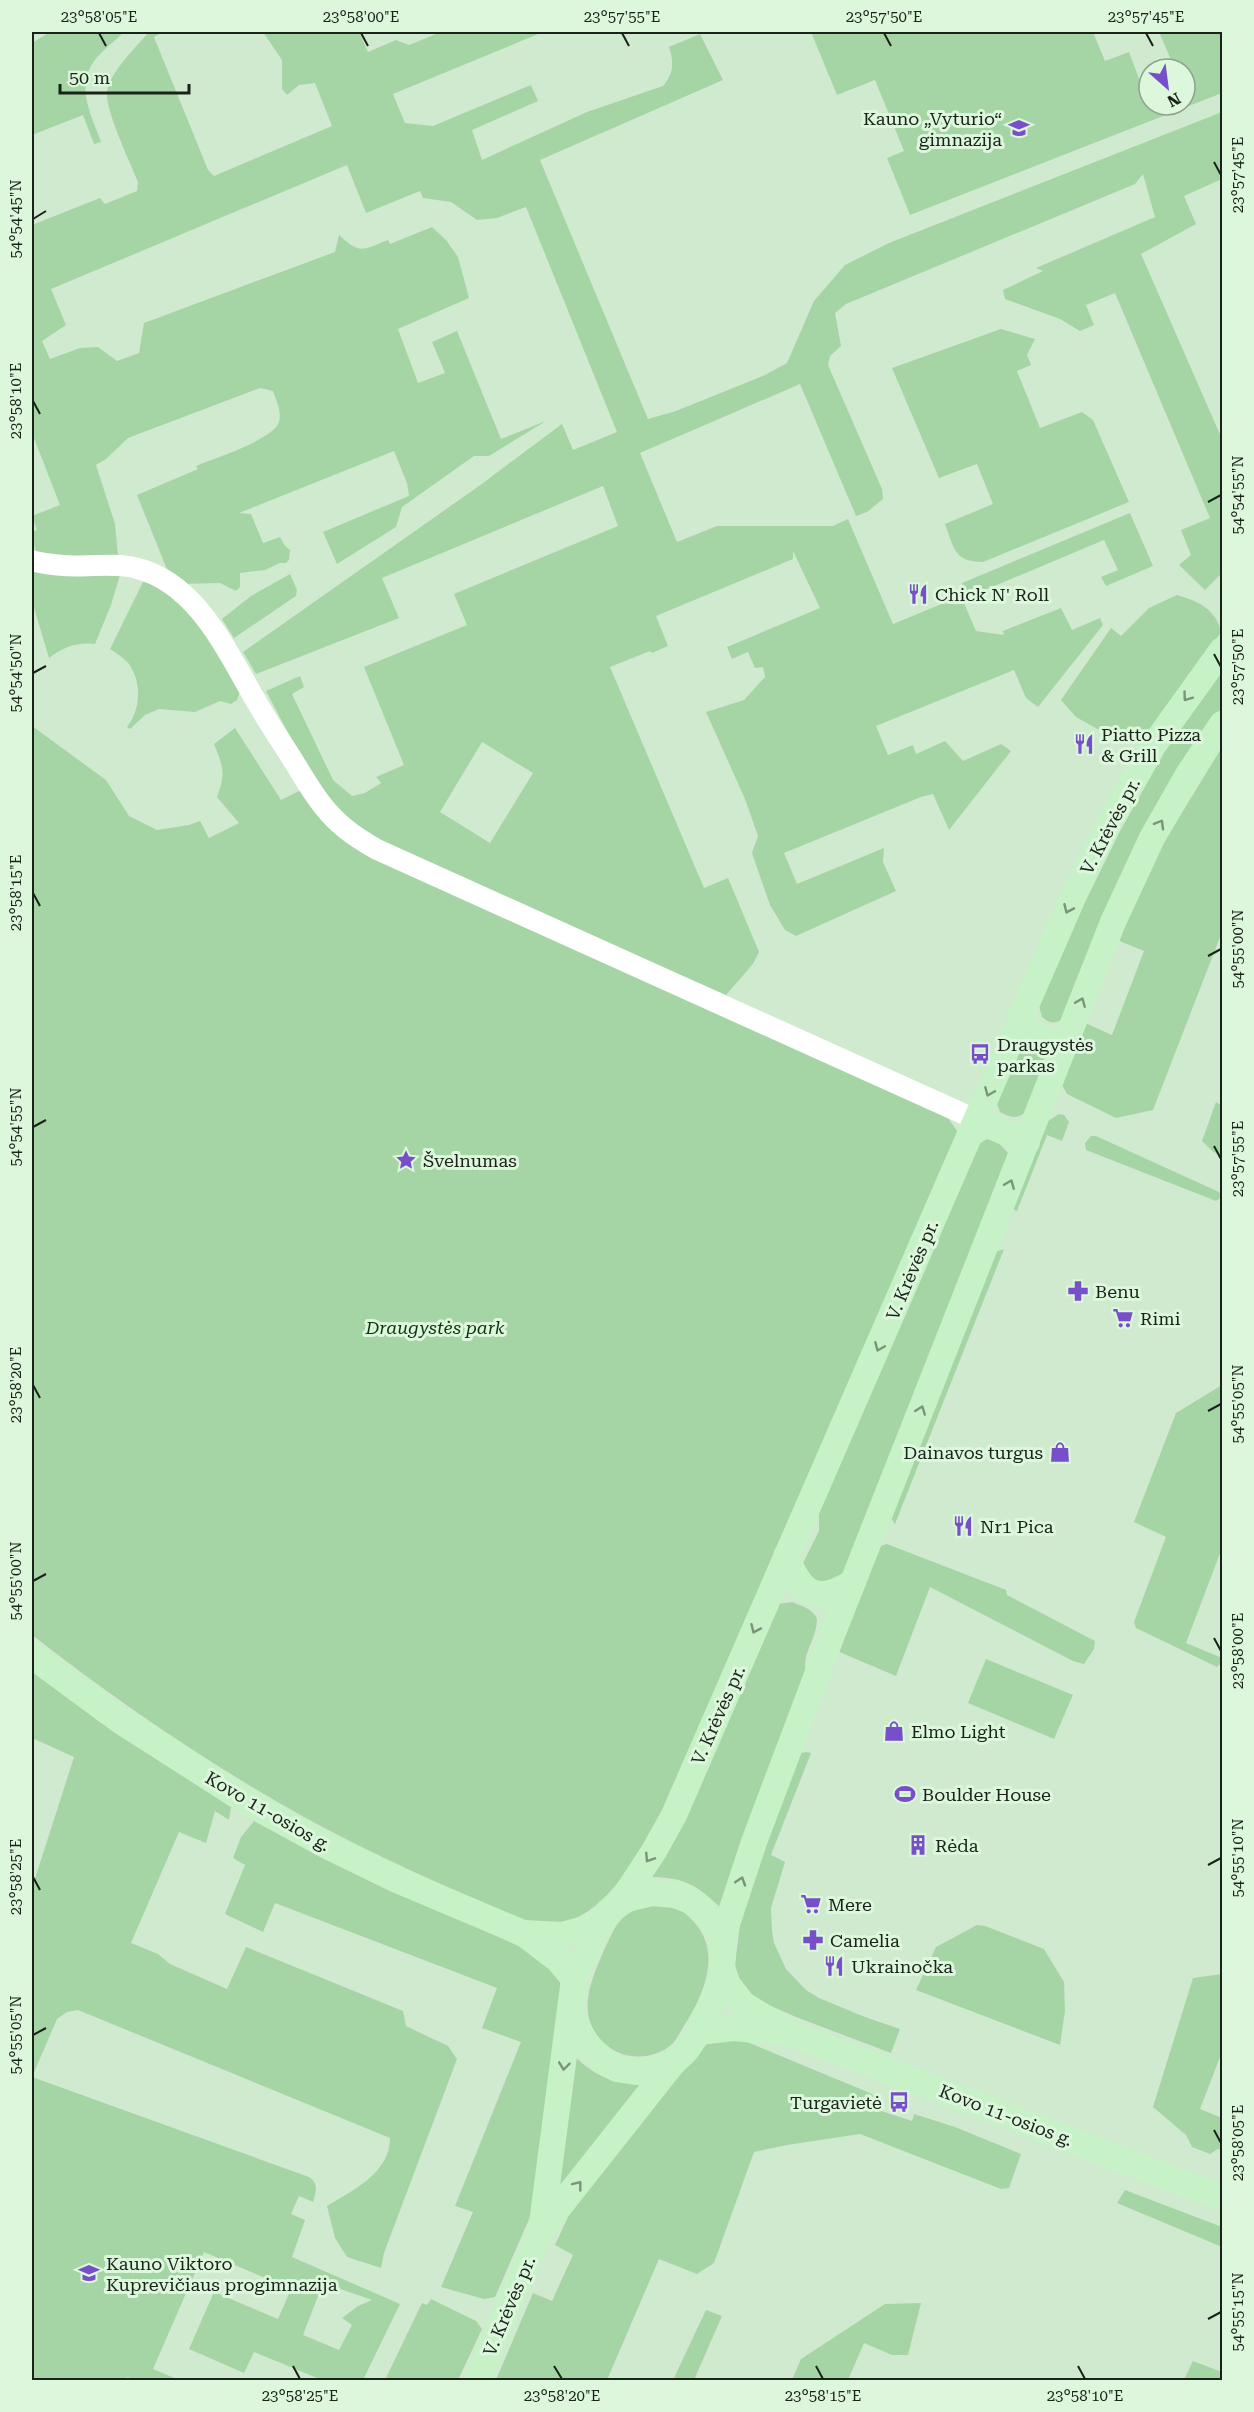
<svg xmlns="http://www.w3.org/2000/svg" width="1254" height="2412" viewBox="0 0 1254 2412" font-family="'Roboto Serif',serif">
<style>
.green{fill:#a5d5a5;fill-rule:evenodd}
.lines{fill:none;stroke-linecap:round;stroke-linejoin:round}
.minor{stroke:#fff;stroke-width:21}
.major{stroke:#c7f2c8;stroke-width:26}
.oneway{stroke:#799579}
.ticks{fill:none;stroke:#192319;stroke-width:2}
.labels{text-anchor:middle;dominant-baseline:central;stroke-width:6;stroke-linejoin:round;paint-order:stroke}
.poi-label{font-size:18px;fill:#192319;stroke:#ddf7dd;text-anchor:start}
.street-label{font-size:18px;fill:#192319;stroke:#ddf7dd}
.park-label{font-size:18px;font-style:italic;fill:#08360e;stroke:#ddf7dd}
.neatline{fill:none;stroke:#192319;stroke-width:2}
.ticks-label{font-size:15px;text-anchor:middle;fill:#192319}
</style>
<rect width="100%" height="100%" fill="#d0eacf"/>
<g class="green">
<path d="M 50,32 L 124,32 C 114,42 98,53 91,66 C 77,90 93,119 101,142 L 94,144 L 83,115 L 32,135 L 32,43 Z"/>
<path d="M 149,32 L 163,32 L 154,37 L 208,170 L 214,176 L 332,126 L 315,83 L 299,85 L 287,95 L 282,89 L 282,60 L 263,32 L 359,32 L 368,52 L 396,40 L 409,45 L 441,32 L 543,32 L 393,94 L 405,123 L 433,126 L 531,85 L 538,101 L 472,130 L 482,160 L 587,112 L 663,86 C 674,73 674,63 669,47 L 700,34 L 723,80 L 540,160 L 648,419 L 676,411 L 765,375 L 787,363 L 814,301 L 845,265 L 889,243 L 1222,112 L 1222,179 L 1184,196 L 1196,224 L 1141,254 L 1222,439 L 1222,573 L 1205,590 L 1179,565 L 1191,555 L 1181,530 L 1210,518 L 1115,293 L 1086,305 L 1094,325 L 1080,331 L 1060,319 L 1005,299 L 1003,290 L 1043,271 L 1036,268 L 1155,217 L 1143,174 L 1135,184 L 846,304 L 835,313 L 841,346 L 830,356 L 828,365 L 882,489 L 883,499 L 867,512 L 856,516 L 800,384 L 640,453 L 677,542 L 717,526 L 833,526 L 848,519 L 893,624 L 961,596 L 976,631 L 1004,635 L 1003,631 L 1061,608 L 1072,630 L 1100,618 L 1103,625 L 1038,707 L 1026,698 L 1014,670 L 876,726 L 888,755 L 913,745 L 916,754 L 945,741 L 963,761 L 1001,744 L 1011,751 L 949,830 L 933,794 L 921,797 L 784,853 L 797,884 L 884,848 L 883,862 L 896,891 L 796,936 L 785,930 L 770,905 L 752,853 L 758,836 L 745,799 L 706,712 L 744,700 L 765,677 L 763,667 L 755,668 L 748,652 L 732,659 L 727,647 L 820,608 L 793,551 L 793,559 L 656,616 L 668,646 L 652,653 L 650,651 L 610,667 L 704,888 L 728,878 L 759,952 L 753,964 L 726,995 L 380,844 C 370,837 359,829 350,821 C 313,784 290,736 266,691 L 300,676 L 304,687 L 292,694 L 333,780 L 352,796 L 365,793 L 381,783 L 376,777 L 404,765 L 364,667 L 467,625 L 454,594 L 618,526 L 603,486 L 382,578 L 399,618 L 256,674 L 243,652 L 479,486 L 562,424 L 573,450 L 617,432 L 526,207 L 497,218 L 477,220 L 451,202 L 423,198 L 420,191 L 366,213 L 347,165 L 51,289 L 66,325 L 42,341 L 50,359 L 80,348 L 98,347 L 117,361 L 139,353 L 144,323 L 335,252 L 339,235 C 361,255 362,250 388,240 L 390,244 L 432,227 L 446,240 L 458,257 L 469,298 L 398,329 L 418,383 L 445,373 L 432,342 L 457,331 L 501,439 L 546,421 L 489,456 L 474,456 L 402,507 L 396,527 L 337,564 L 323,532 L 409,496 L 407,483 L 394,451 L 239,513 L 251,514 L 263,543 L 280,537 L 285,546 L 290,550 L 289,560 L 286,563 L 280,563 L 265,570 L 240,573 L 240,587 L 236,591 L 220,583 L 179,584 L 168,572 L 137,495 L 198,469 L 196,466 C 214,458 273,440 279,422 C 282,412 276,400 273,391 L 260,388 L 128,438 L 106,459 L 96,465 L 115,524 L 118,556 L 93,558 L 38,554 L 35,549 L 32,532 L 37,530 L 32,516 L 60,505 L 32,433 L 32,225 L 100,198 L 105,204 L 137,191 L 138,182 C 130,162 106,112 107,93 C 108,74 137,46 149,32 ZM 482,742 L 533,773 L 490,843 L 440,812 Z"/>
<polygon points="811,32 1093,32 1105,61 1129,52 1149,105 1185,105 1185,69 1175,69 1159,32 1222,32 1222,93 910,215 887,158 904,151 875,80 837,95"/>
<path d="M 1001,329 L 1035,339 L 1027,355 L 1031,365 L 1017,371 L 1040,428 L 1082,412 L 1093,420 L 1129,502 L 983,562 C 954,562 954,548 945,524 L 993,504 L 977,464 L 939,478 L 892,368 Z"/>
<polygon points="1130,513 1153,566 1106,586 1101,577 1118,570 1104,540 968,597 962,583"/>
<path d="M 32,569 L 120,575 L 111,605 L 95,644 C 76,642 64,647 49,658 L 32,601 Z"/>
<polygon points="290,574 297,590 296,596 234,638 222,619 251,596"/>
<path d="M 143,582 L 157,583 L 206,630 L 240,691 L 237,700 L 231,704 L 220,701 L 195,712 L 159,709 L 145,715 L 130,729 L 127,727 C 141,709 142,683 129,664 C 124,658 116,653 110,649 Z"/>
<path d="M 1177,595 C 1198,601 1216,609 1221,632 L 1147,738 L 1121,731 L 1101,731 L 1076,717 L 1061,700 L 1111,628 L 1121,636 L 1149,608 Z"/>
<path d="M 1222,666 L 1222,707 L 1194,749 L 1062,1020 C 1053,1024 1049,1023 1042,1017 L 1039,1006 L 1112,839 L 1145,780 Z"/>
<path d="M 32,726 L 106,780 L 129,816 L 157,830 L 189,825 L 200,821 L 209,838 L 239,823 L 217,797 C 226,774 223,766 214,744 L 235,728 L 281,800 L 301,790 L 317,812 L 946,1115 L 957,1131 L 957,1139 L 674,1791 C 648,1836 615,1912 559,1924 C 547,1927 534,1923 523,1920 C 449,1888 375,1856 304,1817 C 209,1764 118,1702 32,1635 Z"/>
<polygon points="1222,747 1222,932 1153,1110 1116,1118 1067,1094 1060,1081 1083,1022 1112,1035 1144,951 1117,940 1149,867"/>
<path d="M 1024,1046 C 1063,1043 1034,1094 1027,1112 C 1016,1119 1011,1118 1000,1112 L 996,1101 L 1016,1055 Z"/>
<polygon points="1216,1102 1222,1106 1222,1156 1212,1151 1202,1141"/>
<polygon points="1059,1114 1064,1115 1069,1122 1062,1141 1047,1135 1017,1211 1012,1209 1045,1123"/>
<polygon points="1091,1136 1096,1136 1219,1192 1221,1197 1216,1201 1086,1150 1085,1143"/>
<polygon points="987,1139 997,1141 1008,1153 845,1580 817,1588 802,1565 819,1531 819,1508 979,1144"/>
<polygon points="1004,1249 895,1524 891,1518 995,1252"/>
<polygon points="1222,1385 1222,1548 1186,1643 1222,1658 1222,1662 1217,1667 1136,1628 1134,1622 1166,1537 1134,1522 1176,1413"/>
<polygon points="887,1544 1006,1590 1007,1595 1095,1641 1094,1649 1084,1664 1073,1661 930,1587 896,1676 837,1651 880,1546"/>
<path d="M 792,1602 C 802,1606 813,1609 817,1619 C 817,1639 801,1654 806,1673 L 722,1909 C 697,1885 684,1877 650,1877 L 778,1604 Z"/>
<polygon points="986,1659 1073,1695 1054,1739 968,1703"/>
<path d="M 32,1672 L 115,1733 L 231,1807 L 229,1820 L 215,1811 L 206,1843 L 179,1832 L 131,1943 L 158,1954 L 170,1964 L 227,1989 L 246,1947 L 403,2011 L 406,2026 L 448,2046 L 457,2059 L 384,2253 L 381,2268 L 347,2257 L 335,2238 L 327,2206 C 353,2190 390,2173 390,2138 L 78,2010 L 67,2012 L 57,2019 L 32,2077 L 309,2177 C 319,2184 316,2191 313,2202 L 299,2196 L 291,2214 L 305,2220 L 292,2257 L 400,2304 L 363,2380 L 322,2380 L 254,2352 L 244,2373 L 189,2349 L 214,2292 L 278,2319 L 291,2289 L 204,2252 L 153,2369 L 179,2380 L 136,2380 L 127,2377 L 125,2380 L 32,2380 L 32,1888 L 74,1757 L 32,1738 ZM 323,2283 L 372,2300 L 358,2306 L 342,2318 L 352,2325 L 339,2350 L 303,2335 Z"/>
<polygon points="806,1752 811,1753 771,1855 785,1862 771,1908 772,1931 774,1943 786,1969 806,1990 819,1998 865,2017 900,2029 891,2053 796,2017 753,1998 741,1984 735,1965 740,1924 761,1852 797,1754"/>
<polygon points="254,1821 306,1849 547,1959 562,1980 536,2192 530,2217 495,2297 484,2299 441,2287 473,2212 455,2206 521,2042 482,2028 497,1988 275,1903 263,1932 225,1914 245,1865 233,1858 241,1837"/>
<path d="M 657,1905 C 673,1905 682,1909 693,1921 C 721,1950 706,1990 687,2021 C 682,2028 678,2038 672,2044 C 656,2059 627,2061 609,2047 C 573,2019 590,1982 605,1948 C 610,1938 615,1924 624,1917 C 635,1908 644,1906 657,1905 Z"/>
<polygon points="977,1925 985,1926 1044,1949 1064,1982 1065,2011 1060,2045 916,1990 936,1947"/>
<polygon points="1222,1974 1222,2052 1200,2109 1222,2118 1222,2150 1218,2149 1210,2154 1192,2147 1186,2135 1153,2107 1193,1978"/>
<polygon points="728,2034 870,2093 878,2098 878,2110 912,2121 914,2114 955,2127 1021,2154 1009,2188 1001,2189 860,2134 787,2145 754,2152 714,2263 697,2274 659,2259 607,2380 496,2380 533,2293 552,2301 573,2255 555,2245 575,2202 702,2046"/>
<path d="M 576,2058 C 598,2078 619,2087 649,2082 L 557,2194 Z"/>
<polygon points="1125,2190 1222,2227 1222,2247 1117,2203"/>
<polygon points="431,2299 476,2321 482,2329 458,2380 385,2380 422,2303 427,2305"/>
<polygon points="921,2303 908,2355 892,2355 864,2343 848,2380 792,2380 801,2359 885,2304"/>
<polygon points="706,2310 722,2316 694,2380 673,2380"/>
<polygon points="1193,2361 1222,2372 1222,2380 1184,2380"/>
</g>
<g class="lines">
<path class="minor" d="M 32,561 C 46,564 62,566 77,566 C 96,566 117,563 136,568 C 197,583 226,650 255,699 C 266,719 279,738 291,757 C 303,776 314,797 329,813 C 343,829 359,839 376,849 L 977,1120"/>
<g class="major">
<polyline points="1017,1026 1064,1046"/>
<polyline points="977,1120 1027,1142"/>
<path d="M 786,1556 C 802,1595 816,1605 853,1582"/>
<polyline points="32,1655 107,1711 244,1800 325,1845 397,1880 523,1933 558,1960 574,1979"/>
<polyline points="622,1900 654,1851 674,1815 1074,895 1109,824 1153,746 1222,650"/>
<polyline points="523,1933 562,1935 599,1925"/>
<polyline points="723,1936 754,1842 832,1635 1113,922 1152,838 1189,773 1222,724"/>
<polyline points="722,1977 743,2004 789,2033 1222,2198"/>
<polyline points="699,2032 733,2028 780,2032"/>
<polyline points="541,2230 673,2063"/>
<polyline points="477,2380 541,2231 574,1979 599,1925 609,1911 622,1900 652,1893 675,1895 694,1902 711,1919 723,1936 722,1977 715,1996 699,2032 685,2052 673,2063 654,2070 636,2072 617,2069 601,2059 589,2047 579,2032 571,2008"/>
</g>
</g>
<defs><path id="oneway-chevron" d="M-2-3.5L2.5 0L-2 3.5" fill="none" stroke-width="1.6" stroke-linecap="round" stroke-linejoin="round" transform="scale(1.5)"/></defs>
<g class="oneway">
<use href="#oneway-chevron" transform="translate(1187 697) rotate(126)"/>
<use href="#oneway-chevron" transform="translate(1160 824) rotate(-60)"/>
<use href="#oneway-chevron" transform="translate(1068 909) rotate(114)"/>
<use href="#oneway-chevron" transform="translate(1081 1002) rotate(-68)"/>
<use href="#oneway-chevron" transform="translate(989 1092) rotate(113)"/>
<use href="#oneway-chevron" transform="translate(1010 1184) rotate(-68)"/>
<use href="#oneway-chevron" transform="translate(879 1347) rotate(113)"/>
<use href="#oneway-chevron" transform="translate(921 1410) rotate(-69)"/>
<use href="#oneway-chevron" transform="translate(755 1629) rotate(114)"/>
<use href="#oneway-chevron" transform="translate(649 1858) rotate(123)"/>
<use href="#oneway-chevron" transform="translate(741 1881) rotate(-72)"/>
<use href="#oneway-chevron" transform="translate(564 2066) rotate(97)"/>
<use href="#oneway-chevron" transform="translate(578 2185) rotate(-52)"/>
</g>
<path class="ticks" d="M 99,33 L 106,46M 361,33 L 368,46M 622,33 L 629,46M 884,33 L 891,46M 1146,33 L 1153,46M 1214,162 L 1221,175M 33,219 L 46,211M 33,401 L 40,414M 1208,502 L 1221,495M 1214,654 L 1221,667M 33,673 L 46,666M 33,893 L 40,906M 1208,956 L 1221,949M 33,1127 L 46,1120M 1214,1146 L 1221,1159M 33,1385 L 40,1398M 1208,1411 L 1221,1404M 33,1581 L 46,1574M 1214,1638 L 1221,1651M 1208,1865 L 1221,1858M 33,1877 L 40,1890M 33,2035 L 46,2028M 1214,2130 L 1221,2143M 1208,2319 L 1221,2312M 293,2366 L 300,2379M 554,2366 L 562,2379M 816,2366 L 823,2379M 1078,2366 L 1085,2379"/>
<defs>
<g id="school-bare" transform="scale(1.62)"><path d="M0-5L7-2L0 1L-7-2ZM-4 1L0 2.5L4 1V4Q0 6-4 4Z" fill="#774fc8" stroke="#ddf7dd" stroke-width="2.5" paint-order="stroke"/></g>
<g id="restaurant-bare" transform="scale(1.62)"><path d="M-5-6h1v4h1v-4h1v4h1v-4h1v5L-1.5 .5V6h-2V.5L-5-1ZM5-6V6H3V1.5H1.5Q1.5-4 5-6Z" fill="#774fc8" stroke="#ddf7dd" stroke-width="2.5" paint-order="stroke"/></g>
<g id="bus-bare" transform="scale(1.62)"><path d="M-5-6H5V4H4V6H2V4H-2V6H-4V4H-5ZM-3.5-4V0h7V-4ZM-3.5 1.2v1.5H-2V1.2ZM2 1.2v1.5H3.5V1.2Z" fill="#774fc8" stroke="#ddf7dd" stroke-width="2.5" paint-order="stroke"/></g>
<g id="sight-bare" transform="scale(1.62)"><path d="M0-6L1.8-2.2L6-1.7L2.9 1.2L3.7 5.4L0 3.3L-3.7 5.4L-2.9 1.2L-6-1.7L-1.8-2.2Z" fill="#774fc8" stroke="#ddf7dd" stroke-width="2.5" paint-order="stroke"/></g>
<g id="pharmacy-bare" transform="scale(1.62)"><path d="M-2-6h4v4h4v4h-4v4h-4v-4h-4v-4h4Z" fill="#774fc8" stroke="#ddf7dd" stroke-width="2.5" paint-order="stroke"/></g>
<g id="supermarket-bare" transform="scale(1.62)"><path d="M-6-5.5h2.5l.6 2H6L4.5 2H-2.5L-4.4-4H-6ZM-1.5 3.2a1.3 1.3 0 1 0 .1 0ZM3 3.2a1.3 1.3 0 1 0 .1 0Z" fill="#774fc8" stroke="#ddf7dd" stroke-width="2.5" paint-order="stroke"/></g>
<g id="shop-bare" transform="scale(1.62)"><path d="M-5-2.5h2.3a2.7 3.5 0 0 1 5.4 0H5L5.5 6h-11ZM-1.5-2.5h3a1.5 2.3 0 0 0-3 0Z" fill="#774fc8" stroke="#ddf7dd" stroke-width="2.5" paint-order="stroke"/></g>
<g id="stadium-bare" transform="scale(1.62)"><path d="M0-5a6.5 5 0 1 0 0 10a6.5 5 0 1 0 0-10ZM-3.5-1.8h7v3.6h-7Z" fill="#774fc8" stroke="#ddf7dd" stroke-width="2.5" paint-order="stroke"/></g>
<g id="building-bare" transform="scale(1.62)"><path d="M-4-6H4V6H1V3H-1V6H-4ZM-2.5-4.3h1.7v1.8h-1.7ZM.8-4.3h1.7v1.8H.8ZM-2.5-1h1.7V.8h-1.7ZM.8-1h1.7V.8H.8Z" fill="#774fc8" stroke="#ddf7dd" stroke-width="2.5" paint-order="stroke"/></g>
</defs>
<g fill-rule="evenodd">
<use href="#school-bare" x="1019" y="128"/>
<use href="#restaurant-bare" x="918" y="594"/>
<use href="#restaurant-bare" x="1084" y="744"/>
<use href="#bus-bare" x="980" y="1054"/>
<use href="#sight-bare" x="406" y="1160"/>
<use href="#pharmacy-bare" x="1078" y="1291"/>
<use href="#supermarket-bare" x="1123" y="1318"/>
<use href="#shop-bare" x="1060" y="1452"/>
<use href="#restaurant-bare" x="963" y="1526"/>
<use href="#shop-bare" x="894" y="1731"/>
<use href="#stadium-bare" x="905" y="1794"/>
<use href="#building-bare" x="918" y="1845"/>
<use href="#supermarket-bare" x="811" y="1904"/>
<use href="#pharmacy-bare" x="813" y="1940"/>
<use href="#restaurant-bare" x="834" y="1966"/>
<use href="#bus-bare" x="899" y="2102"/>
<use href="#school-bare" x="89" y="2273"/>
</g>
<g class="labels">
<g class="poi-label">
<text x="1002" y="118" text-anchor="end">Kauno „Vyturio“<tspan x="1002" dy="21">gimnazija</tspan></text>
<text x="935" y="594">Chick N' Roll</text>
<text x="1101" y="734">Piatto Pizza<tspan x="1101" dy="21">&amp; Grill</tspan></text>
<text x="997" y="1044">Draugystės<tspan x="997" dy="21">parkas</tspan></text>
<text x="423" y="1160">Švelnumas</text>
<text x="1095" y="1291">Benu</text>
<text x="1140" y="1318">Rimi</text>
<text x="1043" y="1452" text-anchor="end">Dainavos turgus</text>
<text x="980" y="1526">Nr1 Pica</text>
<text x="911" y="1731">Elmo Light</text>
<text x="922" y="1794">Boulder House</text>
<text x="935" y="1845">Rėda</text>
<text x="828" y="1904">Mere</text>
<text x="830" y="1940">Camelia</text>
<text x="851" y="1966">Ukrainočka</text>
<text x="882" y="2102" text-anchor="end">Turgavietė</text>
<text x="106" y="2263">Kauno Viktoro<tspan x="106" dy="21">Kuprevičiaus progimnazija</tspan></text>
</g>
<g class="street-label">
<text transform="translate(1110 826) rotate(-62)">V. Krėvės pr.</text>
<text transform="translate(912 1270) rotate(-67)">V. Krėvės pr.</text>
<text transform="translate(718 1715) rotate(-66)">V. Krėvės pr.</text>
<text transform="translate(268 1811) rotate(30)">Kovo 11-osios g.</text>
<text transform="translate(1006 2115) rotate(21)">Kovo 11-osios g.</text>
<text transform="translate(509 2306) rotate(-67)">V. Krėvės pr.</text>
</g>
<g class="park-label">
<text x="435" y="1327">Draugystės park</text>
</g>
</g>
<rect width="1254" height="2412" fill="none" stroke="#ddf7dd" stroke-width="66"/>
<g transform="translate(1167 87) rotate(152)"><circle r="28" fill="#ddf7dd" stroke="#8fa28f" stroke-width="1.5"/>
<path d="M0-4.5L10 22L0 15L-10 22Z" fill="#774fc8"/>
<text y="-9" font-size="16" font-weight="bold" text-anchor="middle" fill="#192319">N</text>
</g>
<path d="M60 84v9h129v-9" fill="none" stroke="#192319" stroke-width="3"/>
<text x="69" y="84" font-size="18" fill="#192319" stroke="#ddf7dd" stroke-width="4.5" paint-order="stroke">50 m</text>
<rect x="33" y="33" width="1188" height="2346" class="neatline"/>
<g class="ticks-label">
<text x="99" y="22">23°58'05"E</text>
<text x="361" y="22">23°58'00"E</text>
<text x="622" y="22">23°57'55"E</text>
<text x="884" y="22">23°57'50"E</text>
<text x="1146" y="22">23°57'45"E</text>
<text transform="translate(1238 175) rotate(-90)" y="5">23°57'45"E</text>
<text transform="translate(16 219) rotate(-90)" y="5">54°54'45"N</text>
<text transform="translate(16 401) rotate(-90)" y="5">23°58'10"E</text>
<text transform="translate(1238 495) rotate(-90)" y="5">54°54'55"N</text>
<text transform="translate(1238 667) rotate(-90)" y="5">23°57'50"E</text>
<text transform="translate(16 673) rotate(-90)" y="5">54°54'50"N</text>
<text transform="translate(16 893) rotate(-90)" y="5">23°58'15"E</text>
<text transform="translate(1238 949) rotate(-90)" y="5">54°55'00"N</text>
<text transform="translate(16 1127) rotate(-90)" y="5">54°54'55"N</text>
<text transform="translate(1238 1159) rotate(-90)" y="5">23°57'55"E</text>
<text transform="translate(16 1385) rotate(-90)" y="5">23°58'20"E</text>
<text transform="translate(1238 1404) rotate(-90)" y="5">54°55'05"N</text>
<text transform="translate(16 1581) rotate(-90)" y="5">54°55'00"N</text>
<text transform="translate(1238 1651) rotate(-90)" y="5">23°58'00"E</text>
<text transform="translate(1238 1858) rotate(-90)" y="5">54°55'10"N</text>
<text transform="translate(16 1877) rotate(-90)" y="5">23°58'25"E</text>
<text transform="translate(16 2035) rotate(-90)" y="5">54°55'05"N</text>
<text transform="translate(1238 2143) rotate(-90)" y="5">23°58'05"E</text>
<text transform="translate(1238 2312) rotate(-90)" y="5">54°55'15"N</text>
<text x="300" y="2401">23°58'25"E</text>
<text x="562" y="2401">23°58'20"E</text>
<text x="823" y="2401">23°58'15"E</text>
<text x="1085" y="2401">23°58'10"E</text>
</g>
</svg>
